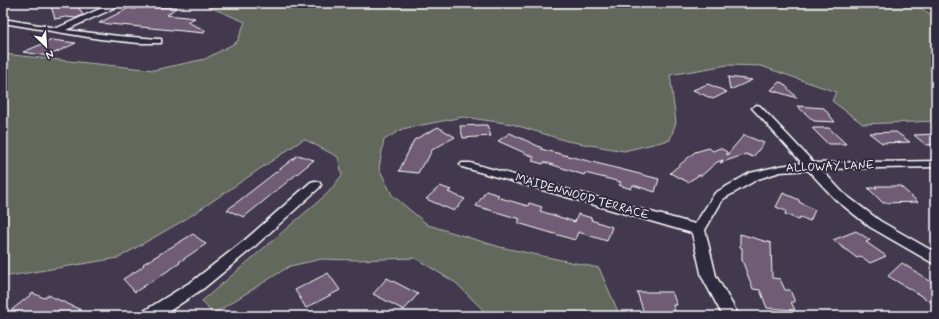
<svg xmlns="http://www.w3.org/2000/svg" width="939" height="319" viewBox="0 0 939 319" font-family="Mynerve,sans-serif">
<style>
.green{fill:#63685b;stroke:#b1b4ad}
.building{fill:#6f5c75;stroke:#fff}
.lines{fill:none;stroke-linecap:round;stroke-linejoin:round}
.street-casing{stroke:#fff;stroke-width:3}
.street{fill:#2f2a3d;fill-rule:evenodd}
.labels{text-anchor:middle;dominant-baseline:central;stroke-width:4;stroke-linejoin:round;paint-order:stroke}
.street-label{font-size:12px;fill:#fff;stroke:#2f2a3d}
</style>
<rect width="100%" height="100%" fill="#42394e"/>
<filter id="ink" filterUnits="userSpaceOnUse"><feTurbulence type="fractalNoise" baseFrequency=".025" numOctaves="2"/><feDisplacementMap in="SourceGraphic" scale="8" xChannelSelector="R" yChannelSelector="G"/><feConvolveMatrix kernelMatrix="1 2 1 2 8 2 1 2 1" color-interpolation-filters="sRGB"/></filter>
<g filter="url(#ink)">
<polygon class="green" points="200,3 911,3 936,17 936,39 933,40 934,53 936,55 936,121 863,124 832,101 836,92 761,66 727,65 670,75 676,122 670,140 624,151 567,141 512,124 463,117 402,129 384,140 379,168 392,195 428,225 500,247 599,268 620,316 489,316 456,283 415,258 355,260 322,259 290,266 213,314 202,301 328,193 342,175 338,157 304,139 186,219 118,258 3,277 3,54 154,70 205,59 237,42 245,22"/>
<g class="building">
<polygon points="59,3 76,3 83,15 76,18 66,17 55,19 51,6"/>
<polygon points="138,7 177,7 167,15 195,18 187,22 205,30 204,33 99,23 129,8 135,9"/>
<polygon points="52,40 76,43 48,56 23,52"/>
<polygon points="728,77 752,80 730,90"/>
<polygon points="779,82 783,83 797,98 771,90"/>
<polygon points="708,84 727,92 713,99 693,90"/>
<polygon points="797,106 824,108 835,122 814,121"/>
<polygon points="481,125 487,125 491,136 463,138 460,126"/>
<polygon points="438,127 455,137 432,150 426,162 424,162 418,173 399,171 414,140"/>
<polygon points="812,128 829,128 846,144 828,144"/>
<polygon points="896,132 910,142 882,143 869,133"/>
<polygon points="510,133 542,148 541,149 659,179 655,192 633,185 631,189 619,185 621,182 585,173 584,175 544,162 543,164 532,161 534,157 498,141"/>
<polygon points="936,134 936,144 926,145 914,135"/>
<polygon points="744,135 764,143 753,157 746,154 720,163 723,160 717,162 701,176 699,175 688,182 670,173 695,152 709,148 713,151 720,148 727,152 727,155"/>
<polygon points="298,155 314,160 244,217 227,210"/>
<polygon points="440,186 451,190 448,192 465,199 454,211 426,199"/>
<polygon points="875,186 900,186 918,202 883,203 868,188 877,188"/>
<polygon points="486,191 499,195 497,197 528,206 529,203 542,207 540,211 575,222 578,214 592,218 591,220 612,227 607,241 578,232 575,240 518,223 520,219 476,206"/>
<polygon points="783,193 795,198 799,200 799,202 815,210 810,221 800,217 799,220 785,214 786,211 776,207"/>
<polygon points="856,231 870,240 866,242 886,256 870,263 861,256 857,258 833,240"/>
<polygon points="193,234 206,244 179,262 180,263 135,292 123,279 138,270 144,265 143,264"/>
<polygon points="740,234 771,243 772,278 780,279 785,290 790,290 795,302 791,302 795,310 767,308 760,290 753,289 742,260 742,248 740,247"/>
<polygon points="902,263 936,285 936,305 888,276"/>
<polygon points="328,273 340,290 306,308 295,290"/>
<polygon points="387,278 418,294 404,310 373,294"/>
<polygon points="637,292 672,292 677,305 673,305 677,316 645,316"/>
<polygon points="33,293 44,298 48,295 81,310 74,316 4,316"/>
</g>
<g class="lines">
<g class="street-casing">
<g id="street">
<polygon points="113,3 121,3 108,11 66,30 119,36 158,39 161,39 161,43 139,43 100,39 3,23 3,19 57,28"/>
<polygon points="757,105 760,106 814,163 936,161 936,167 821,169 843,193 880,221 936,253 936,265 870,227 835,199 808,170 780,172 758,179 723,199 705,230 716,276 739,316 723,316 702,277 692,233 462,167 460,165 462,163 470,163 695,224 715,193 750,173 780,166 802,163 754,110 752,108"/>
<polygon points="315,181 319,182 321,185 319,188 255,246 204,288 162,316 141,316 144,311 194,280 245,240 311,182"/>
</g>
</g>
<use href="#street" class="street"/>
</g>
</g>
<g class="labels">
<g class="street-label">
<text transform="translate(830 167) rotate(-2)">ALLOWAY LANE</text>
<text transform="translate(582 197) rotate(16)">MAIDENWOOD TERRACE</text>
</g>
</g>
<rect width="939" height="319" fill="none" stroke="#2f2a3d" stroke-width="16"/>
<rect x="8" y="8" width="923" height="303" fill="none" stroke="#fff" stroke-width="1.5" filter="url(#ink)"/>
<g transform="translate(46 46) rotate(155)" stroke="#2f2a3d" stroke-width="3" paint-order="stroke">
<path d="M0-3L7 15L0 10L-7 15Z" fill="#ffffff"/>
<text y="-6" font-size="11" font-weight="bold" text-anchor="middle" fill="#ffffff">N</text>
</g>
</svg>
